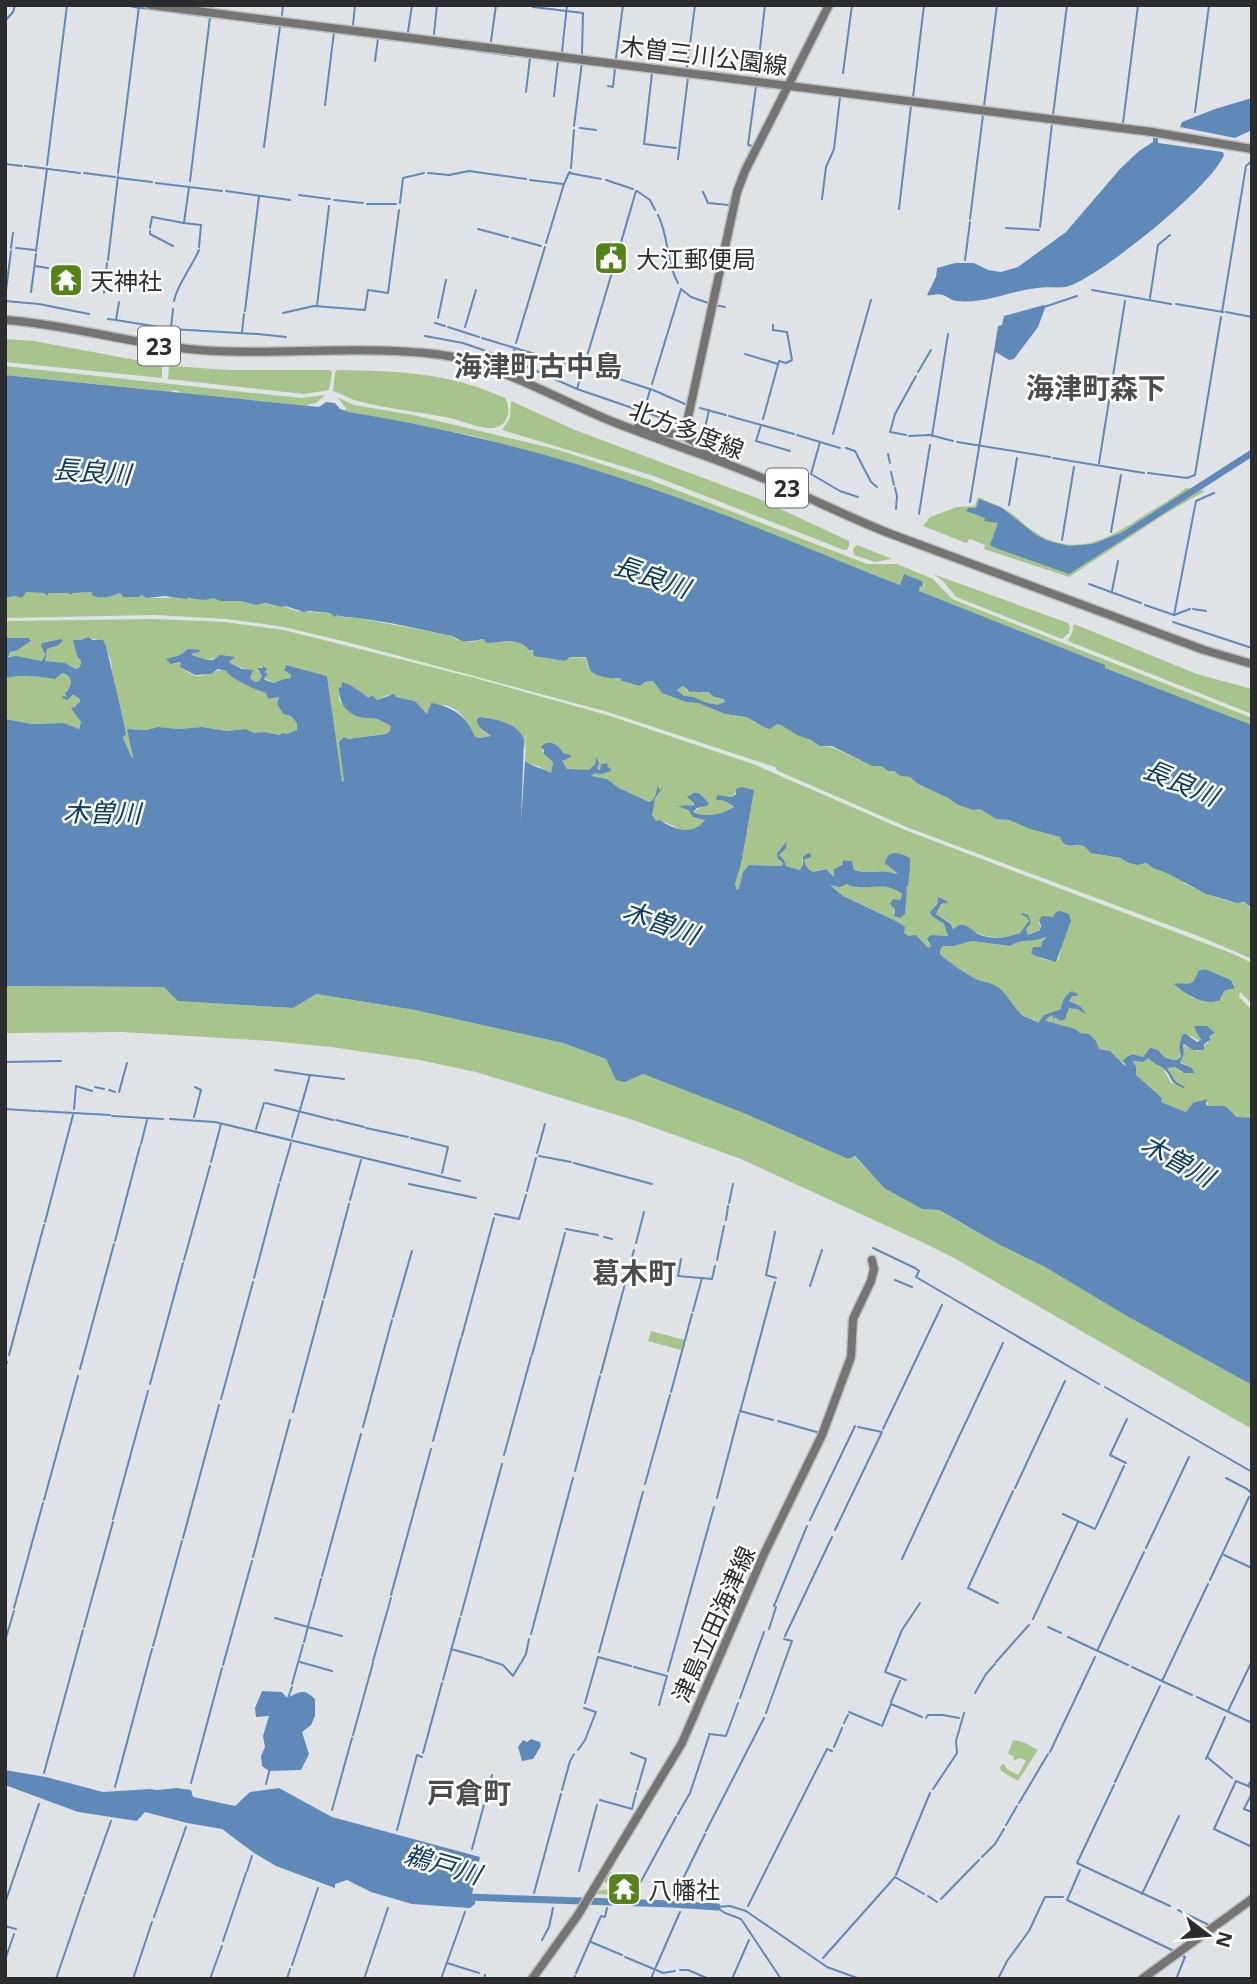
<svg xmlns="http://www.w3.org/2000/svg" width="1257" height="1984" viewBox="0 0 1257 1984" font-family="'Open Sans','Noto Sans JP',sans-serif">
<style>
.green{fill:#a7c48d;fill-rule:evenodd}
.water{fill:#5f89b8;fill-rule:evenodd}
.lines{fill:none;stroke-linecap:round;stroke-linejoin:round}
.stream{stroke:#5f89b8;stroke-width:2}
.river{stroke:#5f89b8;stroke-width:7}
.major-casing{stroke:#bcbec1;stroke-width:11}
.major{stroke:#747573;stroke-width:8}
.labels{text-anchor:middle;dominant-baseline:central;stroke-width:5;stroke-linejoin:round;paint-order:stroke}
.shield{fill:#fff;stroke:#6b6b6c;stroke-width:2}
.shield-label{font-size:23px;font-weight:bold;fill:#2b2c2d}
.street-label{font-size:24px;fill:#2b2c2d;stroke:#fff}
.poi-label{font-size:24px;fill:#2b2c2d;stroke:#fff;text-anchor:start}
.water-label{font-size:26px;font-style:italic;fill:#093966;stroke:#fff}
.quarter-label{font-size:28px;font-weight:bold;fill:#4a4c4e;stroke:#fff}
</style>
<rect width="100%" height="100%" fill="#e0e3e6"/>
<g class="green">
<polygon points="5,339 34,341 162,365 162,378 5,362"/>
<polygon points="5,366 301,398 325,395 316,403 309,404 308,406 179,393 179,391 172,390 173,392 5,375"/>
<polygon points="170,366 230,370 329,370 332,372 329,390 304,394 168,379 169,367"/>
<path d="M 337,370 C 399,371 447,372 505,398 C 512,409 508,427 493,428 C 480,429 463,421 450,418 C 420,412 388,409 358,401 C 349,399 341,393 333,391 L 335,373 Z"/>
<polygon points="337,397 354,405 413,415 559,450 653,481 867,564 897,564 933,579 952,599 1252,718 1252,725 1105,668 919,591 920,586 924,587 924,585 921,583 922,581 904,574 900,585 691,503 598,471 474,436 345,411 346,408"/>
<polygon points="511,401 575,430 757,498 849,541 849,546 847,550 844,550 654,476 502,430 510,418"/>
<path d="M 1186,488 L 1205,491 L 1165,514 L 1069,577 L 984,549 L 985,545 L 970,539 L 966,543 L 923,526 L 930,517 L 957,507 L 975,506 L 978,497 C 988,502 999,505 1008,511 C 1019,518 1027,528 1038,534 C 1076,557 1108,539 1140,518 C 1155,508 1171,500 1186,488 Z"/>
<polygon points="857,545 890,558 891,559 875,562 854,555 853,549"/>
<polygon points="933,574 1068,623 1070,627 1069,633 1062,639 956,597 943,581"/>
<path d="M 25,592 L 44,593 L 46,596 L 49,593 L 68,593 L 69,595 L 73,593 L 92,592 L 92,595 C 102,600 111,597 120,593 L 122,596 L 141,595 L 148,598 L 163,598 L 188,596 L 213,598 L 220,601 L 241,601 L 256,605 L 262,603 L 281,607 L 286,606 L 285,607 L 297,611 L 338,614 C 343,620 351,617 358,618 L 453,636 L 457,640 L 472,642 L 483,639 L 493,643 L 516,641 L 525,645 L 540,657 L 565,661 L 570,657 L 586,658 L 589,669 L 616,679 L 621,678 L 622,681 L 639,686 L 645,682 L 653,681 L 662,693 L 686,702 L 698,703 L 725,714 L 746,717 L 755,723 L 773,727 L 777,724 L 781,725 L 822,746 L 832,747 L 872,766 L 881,766 L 888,771 L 894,771 L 903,776 L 910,777 L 918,784 L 948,798 L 958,805 L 973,810 L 980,809 L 996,819 L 1009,820 L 1030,829 L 1060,837 L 1067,846 L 1084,846 C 1092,856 1106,855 1118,858 C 1130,860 1132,868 1146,863 C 1153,868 1159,869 1167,872 C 1173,875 1180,880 1186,884 C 1204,893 1225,903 1245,903 L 1248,906 L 1252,908 L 1252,959 L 1206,939 L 909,828 L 778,771 L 775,767 L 608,712 L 347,642 L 284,627 L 227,619 L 154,615 L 5,618 L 5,598 L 15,596 L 22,598 Z"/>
<path d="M 154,619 L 225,622 L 284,630 L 475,678 L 607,715 L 753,764 L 905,830 L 1231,953 L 1252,963 L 1252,1004 L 1240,992 L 1239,997 L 1252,1010 L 1252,1118 L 1240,1118 C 1225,1108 1227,1106 1208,1106 L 1207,1101 C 1198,1100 1191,1106 1186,1112 L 1161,1102 L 1162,1098 L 1135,1075 L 1136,1066 L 1131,1061 L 1143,1062 L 1149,1058 L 1163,1068 L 1171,1083 L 1185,1087 L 1176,1082 L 1167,1068 L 1175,1067 L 1182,1073 L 1185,1064 L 1180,1063 L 1184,1054 L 1183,1045 L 1198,1051 L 1205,1046 L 1204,1044 L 1208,1043 L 1209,1035 L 1215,1034 L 1207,1027 L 1195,1026 L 1194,1027 L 1201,1038 L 1199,1041 L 1191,1036 L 1182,1035 L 1179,1047 L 1181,1057 L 1177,1060 L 1168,1059 L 1150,1048 L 1143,1057 L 1128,1055 L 1123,1062 L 1126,1065 L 1125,1066 L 1108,1050 L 1099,1049 L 1089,1035 C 1078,1033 1058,1025 1046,1022 L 1045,1019 L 1052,1015 L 1052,1020 L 1054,1020 L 1055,1017 L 1067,1015 L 1067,1008 L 1074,1008 L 1083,1012 L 1080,1006 L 1069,1001 L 1072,991 L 1067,994 L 1061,1009 L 1044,1015 L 1038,1024 L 1034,1019 L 1027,1018 L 1020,1013 L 997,987 L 976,979 L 955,967 L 940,954 L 940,950 L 943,946 L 954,946 L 972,941 L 1010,946 C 1020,938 1034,943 1045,937 L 1047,938 L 1041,947 L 1033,947 L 1031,953 C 1037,958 1051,962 1058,961 L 1065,933 L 1070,925 L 1055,915 L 1051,918 L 1041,917 L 1039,922 L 1041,929 L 1028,935 L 1026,929 L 1031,923 L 1027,917 L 1029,921 C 1029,923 1021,932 1020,933 C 1000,940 981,939 965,925 L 953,929 L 951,923 L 936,914 L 941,904 L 948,903 L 947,901 L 938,897 L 937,903 L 930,912 L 944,924 L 949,936 L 931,935 L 927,941 L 931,946 L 929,949 L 908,936 L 902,954 L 901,926 L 898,922 L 843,896 L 830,885 L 830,884 C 836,886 841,883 847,884 C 851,884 854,888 858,888 C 875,887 890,882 902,895 L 900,900 L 898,900 L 893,914 L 900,918 L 905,914 L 906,887 L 910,868 L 893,870 L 897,873 L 896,874 C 881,869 868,874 854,870 L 852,861 L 843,860 L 841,866 L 835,868 L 834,877 L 826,869 L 813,872 L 804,865 L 804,860 L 811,857 L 802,859 L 803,867 L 800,870 L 786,866 L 784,860 L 779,857 L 779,853 L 786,848 L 787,842 L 778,851 L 779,861 L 783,863 L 782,866 L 749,865 L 743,872 L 739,888 L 737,890 L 735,884 L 741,864 L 736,792 L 732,797 L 726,796 L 719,801 L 725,801 L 734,808 C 721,815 706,819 693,812 L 709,803 L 699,793 L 690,795 L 695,804 L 681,807 L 688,810 L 693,817 L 704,819 L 704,822 C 679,842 676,820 656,821 L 651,815 L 652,806 L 662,788 L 653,801 L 649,802 L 619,788 L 607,779 L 591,777 L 591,774 L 610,768 L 607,767 L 607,763 L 601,764 L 601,769 L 598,770 L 596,767 L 599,763 L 598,758 L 595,764 L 589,770 L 569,770 L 564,767 L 562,761 L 571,755 L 541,749 L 553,762 L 551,773 L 538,766 L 527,764 L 525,761 L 527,722 L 525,750 C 524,744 524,738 521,734 C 514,723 492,718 480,717 L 477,719 C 476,728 485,732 491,736 L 479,738 L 474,737 C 470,723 458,706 442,705 C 438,705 434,707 430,708 L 427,714 L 415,701 L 388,695 L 376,700 L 343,684 L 339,694 L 339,701 L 364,718 L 376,718 L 392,726 L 390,731 L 386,734 L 348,739 L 344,737 L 344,782 L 341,782 L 327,676 L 286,665 L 284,668 L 285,671 L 291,675 L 291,678 L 284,679 L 274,683 L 264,678 L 267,674 L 265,673 L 266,670 L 263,666 L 257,670 L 262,676 L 259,681 L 255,682 L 250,678 L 251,672 L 229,662 L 233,658 L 219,657 L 207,660 L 192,655 L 195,651 L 188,649 L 180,655 L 168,659 L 173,664 L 180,662 L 182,663 L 180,667 C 185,670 191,675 196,676 C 207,677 215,668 226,671 C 232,679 256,690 266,693 L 268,699 L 279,697 L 277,704 L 283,714 L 289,716 L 297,723 L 297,730 L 287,735 L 280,735 L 264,732 L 254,733 L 246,729 L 227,731 L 202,727 L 179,729 L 158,727 L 147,730 L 128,729 L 133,757 L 132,758 L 123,738 L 126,734 L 125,727 L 113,681 L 111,661 L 104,642 C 99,639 93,640 88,637 L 81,640 L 73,640 L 77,656 L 81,661 L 80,667 L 76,669 L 70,665 L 45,661 L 47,649 L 55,646 L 60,639 L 42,643 L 45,652 L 42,661 L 7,656 L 11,652 L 16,651 L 31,640 L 29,638 L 5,638 L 5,621 ZM 1205,969 L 1231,980 L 1235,986 L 1230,990 L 1223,991 L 1222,998 L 1217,1002 L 1192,998 L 1177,984 C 1188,987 1196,982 1198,971 Z"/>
<polygon points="1074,624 1197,674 1252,689 1252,714 1068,641 1068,640 1072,633"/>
<path d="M 62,673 C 75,676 70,687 67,697 L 62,697 L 68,698 L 75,695 L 80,699 L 78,705 L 72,708 L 81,722 L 79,729 L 64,723 L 32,724 L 5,719 L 5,678 L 13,675 L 31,675 L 50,678 Z"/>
<path d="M 683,686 L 687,691 L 696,690 L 702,693 L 707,692 L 714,697 L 724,699 L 725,702 L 717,705 C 714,703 711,704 708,703 C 698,702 698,696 684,696 L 677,690 Z"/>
<polygon points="5,986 164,987 179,1001 292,1008 316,994 415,1010 563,1043 606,1059 625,1082 643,1074 746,1114 848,1159 854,1156 884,1188 922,1209 938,1210 1000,1245 1045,1267 1125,1315 1252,1385 1252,1429 954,1258 924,1243 741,1159 630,1119 476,1072 419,1060 331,1047 271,1041 123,1032 5,1033"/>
<polygon points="651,1331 684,1340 681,1350 648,1341"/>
<polygon points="1013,1740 1023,1742 1038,1750 1018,1781 1001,1771 1000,1767 1002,1764 1004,1764 1007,1769 1018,1775 1026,1761 1020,1758 1013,1761 1014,1756 1008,1754"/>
<polygon points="608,1871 638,1886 632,1896 595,1894 597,1891 609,1889 610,1885 602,1881"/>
</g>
<g class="water">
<polygon points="1252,98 1252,130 1235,138 1180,127 1182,122 1215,109"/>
<path d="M 1153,136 L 1158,137 L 1158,143 L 1223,152 L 1224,155 C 1212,186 1102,275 1069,286 C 1059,289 1047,286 1037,288 C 1010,291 985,304 957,301 C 952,301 948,297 943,295 C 937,293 933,296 927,295 L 936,277 L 937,268 L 955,263 L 974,263 L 988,270 L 1001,272 L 1018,267 L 1066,232 L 1120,169 L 1139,151 L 1153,142 Z"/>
<polygon points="1044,305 1045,308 1038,327 1014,359 1009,360 994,351 998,326 1002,325 1004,316"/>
<path d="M 5,375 L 319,407 L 326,402 L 335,403 L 340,409 L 349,412 C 451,429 550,453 647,487 C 733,516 816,552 900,585 L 904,574 L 922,581 L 923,587 L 920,586 L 919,591 L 1105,665 L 1105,668 L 1252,725 L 1252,908 L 1244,902 L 1237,903 L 1206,894 L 1167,873 L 1153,868 L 1146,863 L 1138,865 L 1129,863 L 1120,858 L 1091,853 L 1084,846 C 1072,843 1066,851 1060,837 L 1030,829 L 1009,820 L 996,819 L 980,809 L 973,810 L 958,805 L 948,798 L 918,784 L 910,777 L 901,776 L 894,771 L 888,771 L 881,766 L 872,766 L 832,746 L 820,746 L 811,740 L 797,735 L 781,725 L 777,724 L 770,729 L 766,728 L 746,717 L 725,714 L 698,703 L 686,702 L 662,693 L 653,681 L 645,682 L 640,686 L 622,681 L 620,678 C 613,679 595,677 590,670 C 588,666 588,661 586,657 L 570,657 L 565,661 L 534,656 L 533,650 L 529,650 C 518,636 502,643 487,643 L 483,639 C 473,641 462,644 453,636 C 422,630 390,622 358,618 C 350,617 344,618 337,615 L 335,617 L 330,613 L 309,611 L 304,612 L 285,606 L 281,607 L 265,603 L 256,605 L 241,601 L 220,601 L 213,598 C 207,601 194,600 188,597 L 187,599 L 165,596 L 147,598 L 141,595 L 139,597 L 123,597 L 120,593 C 111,597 101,600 92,595 L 92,592 L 73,593 L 70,595 L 68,593 L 49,593 L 47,596 L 44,593 L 26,592 L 22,598 L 15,596 L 5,598 ZM 683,686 L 690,692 C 696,691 701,693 708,692 L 714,697 L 724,699 L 725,702 L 717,705 C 714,703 711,704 708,703 C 698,701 698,696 684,696 L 677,690 Z"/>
<polygon points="1252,449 1252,457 1069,574 993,547 990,545 998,523 984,521 985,518 966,511 968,508 976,508 979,499 1002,508 1036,535 1048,541 1069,546 1093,544 1121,533"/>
<path d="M 88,637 L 93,640 L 103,640 L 106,646 L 125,728 L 126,734 L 123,738 L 132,758 L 133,757 L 127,729 L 147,730 L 158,727 L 179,729 L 202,727 L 227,731 L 246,729 L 254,733 L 264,732 L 280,735 L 282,733 L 287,734 L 297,730 L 297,723 L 290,716 L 283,714 L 277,704 L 279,697 L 268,699 L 266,693 C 256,690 231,679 226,671 L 218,669 L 211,674 L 195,675 L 180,667 L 181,663 L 180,662 L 171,664 L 166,659 L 180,655 L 188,649 L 200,650 L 199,652 L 193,653 L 192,655 L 207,660 L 213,660 L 220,655 L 235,657 L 229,662 L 242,669 L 253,670 L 250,678 L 255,682 L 259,681 L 262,676 L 257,668 L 262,668 L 263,666 L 267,669 L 265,672 L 268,674 L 264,678 L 265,680 L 274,683 L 284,679 L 291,678 L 291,675 L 284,670 L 286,665 L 327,676 L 342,782 L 344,781 L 339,742 L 344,737 L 348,739 L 386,734 L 390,731 L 391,726 C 388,724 380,720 377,719 C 372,717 365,719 360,717 C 345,713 339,701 339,688 L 342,687 L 342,682 L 350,685 L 368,697 L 373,696 L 377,700 L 394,694 L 396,697 L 415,701 L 427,714 L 431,703 C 453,707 467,716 475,737 L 480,738 L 491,736 C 485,731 476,728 477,719 L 480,717 C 495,719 519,723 524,740 L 521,822 L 525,761 C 532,767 543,768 551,773 L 553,762 L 544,754 L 544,750 L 541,747 C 548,738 559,745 563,753 L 571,755 L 571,757 L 562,761 L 567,769 L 589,770 L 595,764 L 597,757 L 599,763 L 597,769 L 600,770 L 601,764 L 607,763 L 608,767 L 610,768 L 611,771 L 601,774 L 595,773 L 591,776 L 607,779 L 619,788 L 649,802 L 653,800 L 655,797 L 658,785 L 659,790 L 663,787 L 655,799 L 652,815 L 656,821 L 660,820 C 674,830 693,836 705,820 L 693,817 L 688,810 L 678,806 L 694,805 L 694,803 L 687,797 L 694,793 L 699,793 L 709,803 L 707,806 L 697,808 L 693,812 C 706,818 721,815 734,807 L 725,801 L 717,800 L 716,798 L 718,795 L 732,797 L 736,794 L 736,789 L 741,787 L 754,790 L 741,864 L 735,884 L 737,890 L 739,888 L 743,872 L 749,865 L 782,866 L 783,863 L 778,859 L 777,853 L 787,841 L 786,848 L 779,855 L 784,860 L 786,866 L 800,870 L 803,865 L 803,857 L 808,853 L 811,854 L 811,857 L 804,860 C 805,866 808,869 813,872 L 826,869 L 834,877 L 834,869 L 842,865 L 843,860 L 852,861 L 854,870 C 869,875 880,868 896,874 L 897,873 L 885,863 C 888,849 899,852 910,858 L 910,868 L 908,886 L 906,887 L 907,890 L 905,914 L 900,918 L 894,916 L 895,909 L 890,904 L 893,899 L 900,900 L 902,894 C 882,878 865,894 847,884 L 840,887 L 830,885 L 843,896 L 898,922 L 905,927 L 904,933 L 908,936 L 916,935 L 928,948 L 931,946 L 927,939 L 931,935 L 948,936 L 944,924 L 932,916 L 930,912 L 937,904 L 938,897 L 947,901 L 948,903 L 941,904 L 936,914 L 951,924 L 953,929 C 956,928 959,924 963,925 C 968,925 974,932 978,934 C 990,940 1008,938 1020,933 L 1029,921 L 1027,917 L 1022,915 L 1022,913 L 1028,915 L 1031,923 L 1026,929 L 1028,935 L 1040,930 L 1041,926 L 1039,920 L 1042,916 L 1053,917 L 1056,912 L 1060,911 L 1069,914 L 1071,921 L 1056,962 L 1035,956 L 1031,953 L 1033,947 L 1041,947 L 1042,942 L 1046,938 L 1045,937 C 1035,943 1020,938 1010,946 L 972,941 L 954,946 L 943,946 L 940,950 L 940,954 C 948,962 966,974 976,979 C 982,982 990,982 996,986 C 1006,992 1012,1005 1020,1013 C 1025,1019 1033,1018 1038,1023 L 1044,1015 L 1061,1009 C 1062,1002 1065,994 1072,991 L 1078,994 L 1077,996 L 1072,996 L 1069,1001 L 1080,1006 L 1086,1014 L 1077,1009 L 1069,1008 L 1065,1019 L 1061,1021 L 1055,1017 L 1053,1021 L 1052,1015 L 1046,1019 L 1046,1021 L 1075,1029 L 1080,1033 L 1089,1034 L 1096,1041 L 1099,1049 L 1110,1051 L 1125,1066 L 1126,1065 L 1123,1061 C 1130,1052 1134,1055 1143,1057 L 1150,1048 L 1158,1050 C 1163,1057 1168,1060 1177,1060 L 1181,1057 L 1179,1047 L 1182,1035 L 1186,1034 L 1197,1042 L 1201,1040 L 1194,1027 L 1195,1026 L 1207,1026 L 1215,1033 L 1209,1036 L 1210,1040 L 1204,1044 L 1204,1050 L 1193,1050 L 1184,1044 L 1183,1045 L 1184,1054 L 1180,1063 L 1192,1068 L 1194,1073 L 1184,1073 L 1175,1067 L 1167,1068 L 1176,1082 L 1185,1087 L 1184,1088 C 1167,1082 1174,1078 1163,1068 C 1158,1064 1153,1064 1149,1058 L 1143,1062 L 1132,1061 L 1136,1066 L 1136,1075 L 1162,1098 L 1161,1102 L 1186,1112 L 1193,1103 L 1207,1099 L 1206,1104 L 1208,1106 C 1228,1106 1222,1103 1237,1117 L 1252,1118 L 1252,1385 L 1125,1315 L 1045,1267 L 1000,1245 L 939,1210 L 922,1209 L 884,1188 L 855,1156 L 848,1159 L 746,1114 L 643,1074 L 625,1082 L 616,1080 L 606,1059 L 563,1043 L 415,1010 L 316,994 L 293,1008 L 178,1001 L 164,987 L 5,986 L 5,719 L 32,724 L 64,723 L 79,729 L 81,722 L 71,708 L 75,707 L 80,701 L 79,698 L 73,695 L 67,700 L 62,698 L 63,696 L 67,697 L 65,693 C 73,687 73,675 62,673 L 55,679 C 37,676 22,674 5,678 L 5,638 L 29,638 L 31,641 L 16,651 L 10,652 L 8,657 L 16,656 L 42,661 L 45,654 L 41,646 L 42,643 L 61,639 L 63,641 L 58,645 L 47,649 L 45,661 L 65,663 L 76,669 L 80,667 L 81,661 L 77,656 L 73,640 L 81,640 Z"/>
<path d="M 1205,969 L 1231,980 L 1235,988 L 1224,991 L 1220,1000 C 1205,1007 1185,994 1174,984 C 1187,982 1193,989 1198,971 Z"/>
<path d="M 262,1691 L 282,1692 L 287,1698 C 300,1692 303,1688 315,1699 L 315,1716 L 311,1725 L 302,1732 L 309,1754 L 301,1770 L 269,1771 L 262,1766 L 261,1756 L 265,1747 L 263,1736 L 269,1716 L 256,1717 L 255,1708 Z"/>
<polygon points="531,1739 540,1742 541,1746 533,1759 522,1761 518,1747 523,1740 527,1742"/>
<polygon points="5,1770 46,1777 103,1792 150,1789 157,1790 177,1788 191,1790 193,1797 235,1806 250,1792 279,1788 332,1817 480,1857 472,1894 476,1896 475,1904 470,1908 412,1904 371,1892 347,1880 335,1884 335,1888 276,1866 254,1853 222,1829 187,1823 145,1812 137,1821 78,1812 5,1785"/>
</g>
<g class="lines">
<g class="stream">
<polyline points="124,5 140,8"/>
<polyline points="524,5 529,6"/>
<polyline points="212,7 213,5"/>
<polyline points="533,7 583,13 582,54"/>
<polyline points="142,8 174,12"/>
<polyline points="178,13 235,20"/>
<polyline points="282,15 283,5"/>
<polyline points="5,21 13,12 15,5"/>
<polyline points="255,23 313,30"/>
<polyline points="353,25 355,5"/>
<polyline points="318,30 351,35"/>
<polyline points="408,32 412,5"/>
<polyline points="434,34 437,5"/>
<polyline points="354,35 398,41"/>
<polyline points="402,41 416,43"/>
<polyline points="491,41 496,5"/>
<polyline points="440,46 473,50"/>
<polyline points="476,51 514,56"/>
<polyline points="562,52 567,5"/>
<polyline points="518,56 543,59"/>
<polyline points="616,58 623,5"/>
<polyline points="547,60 578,63"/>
<polyline points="375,61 378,38"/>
<polyline points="608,67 623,69"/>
<polyline points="687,67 695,5"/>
<polyline points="652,73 644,144 676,148"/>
<polyline points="843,73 852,5"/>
<polyline points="757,75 765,5"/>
<polyline points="689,77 712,80"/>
<polyline points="735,83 771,88"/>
<polyline points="608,86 613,87 615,68"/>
<polyline points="526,92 530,58"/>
<polyline points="554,96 558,61"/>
<polyline points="913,97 924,5"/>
<polyline points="325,105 334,32"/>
<polyline points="984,106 997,5"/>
<polyline points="1195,112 1209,5"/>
<polyline points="1053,115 1067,5"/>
<polyline points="1019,119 1029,120"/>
<polyline points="1123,123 1138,5"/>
<polyline points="574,126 582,62"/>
<polyline points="580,128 596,130"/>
<polyline points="264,147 280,26"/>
<polyline points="678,159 688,77"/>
<polyline points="5,164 22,166"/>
<polyline points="47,165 67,5"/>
<polyline points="25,166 80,173"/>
<polyline points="571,168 574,130"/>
<polyline points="741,169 753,146 748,145 756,86"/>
<polyline points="570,172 569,173 601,179"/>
<polyline points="84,173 115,177"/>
<polyline points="118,173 139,6"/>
<polyline points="428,173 449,175 469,171 526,179"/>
<polyline points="119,178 152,182"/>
<polyline points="530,180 563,184"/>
<polyline points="606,180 633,189"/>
<polyline points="190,181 210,17"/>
<polyline points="156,183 222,191"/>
<polyline points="189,187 184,223 201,225 199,247"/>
<polyline points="226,191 290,200"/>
<polyline points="637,191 650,200 655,210"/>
<polyline points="703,192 708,203 729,205 740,172"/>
<polyline points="299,195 330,199"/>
<polyline points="822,199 826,167 834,149 840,97"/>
<polyline points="334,200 363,203"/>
<polyline points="400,203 403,178 424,173"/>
<polyline points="367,204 396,204"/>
<polyline points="899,209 911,106"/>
<path d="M 658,215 C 669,236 666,262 678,283"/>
<polyline points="970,219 983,115"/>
<polyline points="1040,227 1052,124"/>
<polyline points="150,228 152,217 184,223"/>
<polyline points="1006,228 1039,230"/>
<polyline points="478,229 508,237"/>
<polyline points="150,231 150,234 173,246"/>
<polyline points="512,238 541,246"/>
<polyline points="546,243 564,184 569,173"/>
<polyline points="11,248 13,233"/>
<polyline points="16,248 36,250"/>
<polyline points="36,251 47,169"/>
<polyline points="108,260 118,176"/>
<polyline points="965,260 970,222"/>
<polyline points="615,263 636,191"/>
<polyline points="35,266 48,268"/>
<polyline points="51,269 68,271"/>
<polyline points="1092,290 1171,304"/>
<polyline points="6,291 11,251"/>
<polyline points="31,292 36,254"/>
<polyline points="104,293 107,263"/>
<polyline points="1150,298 1158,245 1170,235"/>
<polyline points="5,301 39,304 89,314"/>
<path d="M 174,301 C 177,284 192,267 199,250"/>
<polyline points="1176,304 1223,312"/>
<polyline points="715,305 725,307"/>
<polyline points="317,306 329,206"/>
<polyline points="1044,307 1077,296"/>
<polyline points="365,310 368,290 388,293 399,210"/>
<polyline points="245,311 259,196"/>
<polyline points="1222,312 1246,166 1252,161"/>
<polyline points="1226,312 1252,317"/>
<polyline points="283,313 314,306 365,310"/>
<polyline points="438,318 446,280"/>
<polyline points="108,319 116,320 119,302"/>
<polyline points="116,320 171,329 258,334 286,337"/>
<polyline points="435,323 445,326"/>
<polyline points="448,327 479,337"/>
<polyline points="465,327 476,290"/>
<polyline points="171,328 173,309"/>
<polyline points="242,332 244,314"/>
<polyline points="425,336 463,343 511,360 515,348"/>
<polyline points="482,338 548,358"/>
<polyline points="516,343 545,247"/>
<polyline points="745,354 778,364"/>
<polyline points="551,359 615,378"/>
<polyline points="512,360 577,389 582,372"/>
<polyline points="585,363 613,269"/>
<polyline points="918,372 931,350"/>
<polyline points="619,379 653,390 685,404"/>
<polyline points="652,384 681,289 691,297 708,303"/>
<polyline points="577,389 682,425"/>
<polyline points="700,408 726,415"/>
<polyline points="644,411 650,390"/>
<polyline points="729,416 794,434"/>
<polyline points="763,419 779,361 786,363 792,360 787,332 773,330 773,325"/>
<polyline points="761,425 756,441 790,451"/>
<polyline points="690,433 703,437 709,410"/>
<polyline points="833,434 871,300"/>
<polyline points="797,435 840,448"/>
<polyline points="906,435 890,432 895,414 916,376"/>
<polyline points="909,436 930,435 953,441"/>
<polyline points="932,436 948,334"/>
<polyline points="820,442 811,474 840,491 858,497"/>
<polyline points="957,442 1050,457"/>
<polyline points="846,448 855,451 871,482 877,487"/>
<polyline points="888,454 890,463"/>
<polyline points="1053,458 1144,473"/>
<polyline points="1099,463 1125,301"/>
<polyline points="891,472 894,485"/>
<polyline points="1148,473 1187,478 1195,475 1221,317"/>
<polyline points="895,488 897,496 896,509"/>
<polyline points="970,502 995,351"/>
<polyline points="1009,505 1017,458"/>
<polyline points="919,514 930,445"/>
<polyline points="1111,532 1121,475"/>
<polyline points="1062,540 1074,467"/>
<polyline points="1089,584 1141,603"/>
<polyline points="1112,591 1118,561"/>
<polyline points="1145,605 1174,615 1190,609"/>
<polyline points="1193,609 1206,611"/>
<polyline points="1174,615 1196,501 1214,493"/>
<polyline points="1173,622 1252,648"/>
<polyline points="5,1062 61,1061"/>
<polyline points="275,1070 309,1075"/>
<polyline points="95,1087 104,1089"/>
<polyline points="109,1090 115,1092"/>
<polyline points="119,1092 127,1063"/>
<polyline points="266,1103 333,1120"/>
<polyline points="5,1109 36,1111"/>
<polyline points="74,1109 76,1086 92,1091"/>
<polyline points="300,1110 310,1075 344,1079"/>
<polyline points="38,1111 110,1115"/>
<polyline points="112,1116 163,1119"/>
<polyline points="194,1117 201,1090 195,1087"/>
<polyline points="170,1119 215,1122 460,1181"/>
<polyline points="336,1120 364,1127"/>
<polyline points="366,1128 408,1137"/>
<polyline points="256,1129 264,1103"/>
<polyline points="292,1137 299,1113"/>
<polyline points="411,1138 448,1147 442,1173"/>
<polyline points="141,1144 147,1120"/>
<polyline points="537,1153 545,1124"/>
<polyline points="539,1156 571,1162"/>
<polyline points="211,1162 221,1124"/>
<polyline points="574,1163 652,1184"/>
<polyline points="280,1181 291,1143"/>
<polyline points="409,1184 476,1198"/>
<polyline points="527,1191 536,1158"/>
<polyline points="350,1200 361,1160"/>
<polyline points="729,1203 733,1184"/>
<polyline points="495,1214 519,1219 526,1195"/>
<polyline points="726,1220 728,1206"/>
<polyline points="45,1222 73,1115"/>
<polyline points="566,1229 598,1235"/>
<polyline points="775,1232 766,1275 776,1278"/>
<polyline points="604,1237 612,1239"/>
<polyline points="115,1241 140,1146"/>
<polyline points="636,1243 644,1212"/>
<polyline points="873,1248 915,1268 919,1271 916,1277 1099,1384"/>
<polyline points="681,1259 678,1276 701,1278"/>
<polyline points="184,1260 210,1166"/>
<polyline points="717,1260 724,1226"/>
<polyline points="254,1278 279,1184"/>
<polyline points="895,1280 912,1287"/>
<polyline points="810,1286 822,1250"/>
<polyline points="324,1298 349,1204"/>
<polyline points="693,1311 702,1278 712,1279 715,1266"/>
<polyline points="393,1317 412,1251"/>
<polyline points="462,1336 494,1218"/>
<polyline points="9,1355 44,1225"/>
<polyline points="532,1355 565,1233"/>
<polyline points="5,1368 7,1362"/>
<polyline points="80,1369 114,1244"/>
<polyline points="601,1373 634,1250"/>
<polyline points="150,1384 183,1263"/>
<polyline points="1105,1387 1252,1472"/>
<polyline points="671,1392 692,1314"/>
<polyline points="221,1399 253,1282"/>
<polyline points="740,1411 773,1420"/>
<polyline points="293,1412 323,1301"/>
<polyline points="740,1412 775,1282"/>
<polyline points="778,1421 820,1433"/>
<polyline points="363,1427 392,1320"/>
<polyline points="883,1429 942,1305"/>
<polyline points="433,1441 461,1338"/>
<polyline points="504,1455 531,1357"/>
<polyline points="949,1458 1003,1343"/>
<polyline points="1126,1463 1110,1455 1127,1419"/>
<polyline points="575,1471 600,1376"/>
<polyline points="1226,1478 1247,1489 1252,1494"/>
<polyline points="645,1484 670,1395"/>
<polyline points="1015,1488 1065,1381"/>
<polyline points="717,1498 739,1414"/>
<polyline points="44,1500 78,1376"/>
<polyline points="1063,1514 1095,1529"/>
<polyline points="113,1519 148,1391"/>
<polyline points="810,1520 855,1426"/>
<polyline points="1096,1527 1124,1466"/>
<polyline points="835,1530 882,1432 858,1427"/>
<polyline points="183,1538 219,1405"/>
<polyline points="1146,1548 1189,1457"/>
<polyline points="1224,1555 1252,1568"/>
<polyline points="253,1557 290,1420"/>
<polyline points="902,1559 948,1460"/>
<polyline points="322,1576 361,1434"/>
<polyline points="1210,1580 1249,1497"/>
<polyline points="391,1595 431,1449"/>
<polyline points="998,1603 968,1588 1013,1491"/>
<polyline points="774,1606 807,1526"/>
<polyline points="14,1608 43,1503"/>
<polyline points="313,1609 321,1579"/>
<polyline points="461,1615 502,1464"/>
<polyline points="275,1618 308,1627"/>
<polyline points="1033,1619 1078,1522"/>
<polyline points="84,1627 113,1522"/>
<polyline points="308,1627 342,1636"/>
<polyline points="1048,1627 1061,1633"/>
<polyline points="769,1629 776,1607"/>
<polyline points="531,1634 573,1478"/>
<polyline points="785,1636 832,1537"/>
<polyline points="1068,1637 1128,1665"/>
<polyline points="5,1641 14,1611"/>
<polyline points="304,1642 312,1611"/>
<polyline points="153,1646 182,1541"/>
<polyline points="451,1649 483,1658"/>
<polyline points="1097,1651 1144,1552"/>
<polyline points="599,1652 643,1492"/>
<polyline points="485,1659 503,1665 513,1676 520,1664"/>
<polyline points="373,1661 391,1598"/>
<polyline points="300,1662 332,1671"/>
<polyline points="996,1662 1029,1625"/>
<polyline points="521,1663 526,1654 529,1639"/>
<polyline points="223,1665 252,1561"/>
<polyline points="634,1667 667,1676"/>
<polyline points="1132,1667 1192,1695"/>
<polyline points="668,1671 714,1507"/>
<polyline points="443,1680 460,1618"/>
<polyline points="906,1680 885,1672 902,1630 920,1603"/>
<polyline points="1162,1681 1208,1584"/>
<polyline points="292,1684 303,1645"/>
<polyline points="975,1693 986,1674 995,1664"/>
<polyline points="1197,1697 1252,1723"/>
<polyline points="288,1698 292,1687"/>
<polyline points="740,1698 764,1632"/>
<polyline points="891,1702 900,1681"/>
<polyline points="585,1703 598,1657 631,1666"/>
<polyline points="659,1705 667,1676"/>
<polyline points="1228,1711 1252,1661"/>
<polyline points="849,1712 880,1725"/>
<polyline points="766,1713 792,1641 784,1639"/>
<polyline points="926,1718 928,1715 943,1715 959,1718"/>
<polyline points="844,1723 848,1715"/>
<polyline points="882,1726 891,1704 922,1717"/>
<polyline points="709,1734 726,1736 738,1703"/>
<polyline points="353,1735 373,1663"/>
<polyline points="834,1747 842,1728"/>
<polyline points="578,1750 585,1740 596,1712 584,1708"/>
<polyline points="1050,1752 1095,1657"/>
<polyline points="423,1753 442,1683"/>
<polyline points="631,1753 646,1759 637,1790"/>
<polyline points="1207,1757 1232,1778"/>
<polyline points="1206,1759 1225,1717"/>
<polyline points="44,1773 83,1630"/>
<polyline points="1252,1779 1248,1786 1252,1788"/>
<polyline points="1115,1782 1160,1686"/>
<polyline points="191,1783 222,1668"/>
<polyline points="266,1784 270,1768"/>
<polyline points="1248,1786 1236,1781 1214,1829 1252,1847"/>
<polyline points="115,1787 152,1649"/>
<polyline points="933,1789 957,1753 956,1741 964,1713"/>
<polyline points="562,1790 570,1761 574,1754"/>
<polyline points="1252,1793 1244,1809 1252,1812"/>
<polyline points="600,1800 632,1809 636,1793"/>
<polyline points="1019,1803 1048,1754"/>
<polyline points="332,1810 352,1738"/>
<polyline points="678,1814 690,1793 709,1736"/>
<polyline points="1006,1825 1017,1806"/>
<polyline points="397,1830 417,1755 422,1757"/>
<polyline points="706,1831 764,1718"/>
<polyline points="472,1849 492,1775"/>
<polyline points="982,1857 995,1844 1004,1829"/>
<polyline points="769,1864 827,1749 832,1751"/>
<polyline points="1080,1870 1067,1900 1174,1951"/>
<polyline points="247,1871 252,1856"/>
<polyline points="579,1871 597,1805"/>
<polyline points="896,1875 930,1793"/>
<polyline points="1109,1878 1077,1863 1114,1785"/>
<polyline points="1111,1879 1170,1906"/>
<polyline points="534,1893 561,1794"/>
<polyline points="85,1894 111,1821"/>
<polyline points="1142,1894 1179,1816"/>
<polyline points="633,1896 676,1817"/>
<polyline points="928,1896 937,1902"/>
<polyline points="674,1897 705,1834"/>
<polyline points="941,1899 979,1860"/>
<polyline points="532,1900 533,1897"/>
<polyline points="632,1902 632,1899"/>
<polyline points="5,1903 39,1804"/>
<polyline points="672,1904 672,1902"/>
<polyline points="748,1906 768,1866"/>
<polyline points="717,1907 730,1906 746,1911 827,1967 860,1979"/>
<polyline points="719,1909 725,1913 741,1919 781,1979"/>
<polyline points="1178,1910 1209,1925"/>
<polyline points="154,1917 186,1827"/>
<polyline points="5,1926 16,1929"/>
<polyline points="542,1940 549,1927 553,1908"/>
<polyline points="223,1941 246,1873"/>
<polyline points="591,1942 622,1955"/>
<polyline points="625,1957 654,1969"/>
<polyline points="823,1958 895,1877 924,1894"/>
<polyline points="5,1960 14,1934"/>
<polyline points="447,1963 479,1973"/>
<polyline points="292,1965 318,1888"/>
<polyline points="655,1969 680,1912"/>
<polyline points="656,1970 663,1973 675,1971"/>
<polyline points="680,1970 688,1970 709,1979"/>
<polyline points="576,1973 601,1916 605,1917 607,1908"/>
<polyline points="56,1979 84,1897"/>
<polyline points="133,1979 152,1922"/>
<polyline points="210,1979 222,1946"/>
<polyline points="287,1979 290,1969"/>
<polyline points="364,1979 388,1908"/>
<polyline points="441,1979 465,1912"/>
<polyline points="484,1979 485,1975"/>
<polyline points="574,1979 575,1976"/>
<polyline points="651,1979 654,1971"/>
<polyline points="732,1979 749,1940"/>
<polyline points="998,1979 1007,1961 1029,1931 1045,1897 1063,1897"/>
<polyline points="1176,1979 1185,1957 1181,1955"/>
</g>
<polyline class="river" points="466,1897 672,1904 717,1907"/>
<g class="major-casing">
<g id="major">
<polyline points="150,5 1152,132 1252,149"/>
<path d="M 5,320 C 76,325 144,348 215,351 C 275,354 335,348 395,351 C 415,352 435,353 453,357 C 507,370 556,398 606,419 C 655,439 706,455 755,475 C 801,493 845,516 891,534 L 1204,650 L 1252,664"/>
<polyline points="638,427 684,436 726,460"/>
<polyline points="684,436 737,192 745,171 829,5"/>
<polyline points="532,1979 578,1915 682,1743 764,1554 822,1435 851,1357 853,1319 871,1281 874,1269 872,1260"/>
<polyline points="1142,1979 1252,1899"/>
</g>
</g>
<use href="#major" class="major"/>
</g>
<defs>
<g id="civic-square" transform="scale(1.75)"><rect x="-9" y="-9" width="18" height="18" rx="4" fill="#548416" stroke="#fff"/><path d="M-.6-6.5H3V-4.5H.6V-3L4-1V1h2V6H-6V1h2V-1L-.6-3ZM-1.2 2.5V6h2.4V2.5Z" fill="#fff"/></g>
<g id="temple-square" transform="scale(1.75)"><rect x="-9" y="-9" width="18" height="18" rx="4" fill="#548416" stroke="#fff"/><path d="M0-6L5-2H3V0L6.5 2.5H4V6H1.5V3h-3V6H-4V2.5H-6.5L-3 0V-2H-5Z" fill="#fff"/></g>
</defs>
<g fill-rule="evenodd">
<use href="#civic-square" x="611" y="258"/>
<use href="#temple-square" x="66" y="280"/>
<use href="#temple-square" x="624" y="1889"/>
</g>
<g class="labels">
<g class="shield">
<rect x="138" y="326.5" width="42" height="39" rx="5"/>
<rect x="766" y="468.5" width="42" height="39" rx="5"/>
</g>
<g class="shield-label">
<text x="159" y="346">23</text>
<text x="787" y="488">23</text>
</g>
<g class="street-label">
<text transform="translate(704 55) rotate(7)">木曽三川公園線</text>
<text transform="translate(687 429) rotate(21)">北方多度線</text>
<text transform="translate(713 1624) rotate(-66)">津島立田海津線</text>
</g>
<g class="poi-label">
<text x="636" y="258">大江郵便局</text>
<text x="90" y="280">天神社</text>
<text x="648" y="1889">八幡社</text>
</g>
<g class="water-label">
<text transform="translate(92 471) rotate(4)">長良川</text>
<text transform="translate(652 576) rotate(19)">長良川</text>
<text transform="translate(1181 782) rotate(23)">長良川</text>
<text transform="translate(102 812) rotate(1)">木曽川</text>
<text transform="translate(661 922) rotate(20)">木曽川</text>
<text transform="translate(1178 1160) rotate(29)">木曽川</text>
<text transform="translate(443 1864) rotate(16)">鵜戸川</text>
</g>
<g class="quarter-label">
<text x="538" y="365">海津町古中島</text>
<text x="1096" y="387">海津町森下</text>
<text x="634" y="1272">葛木町</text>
<text x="469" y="1792">戸倉町</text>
</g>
</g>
<rect width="1257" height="1984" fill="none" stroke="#2b2c2d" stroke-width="14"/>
<g transform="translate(1208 1935) rotate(106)" stroke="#ffffff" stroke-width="5" paint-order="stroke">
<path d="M0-5L12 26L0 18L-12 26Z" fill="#2b2c2d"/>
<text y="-10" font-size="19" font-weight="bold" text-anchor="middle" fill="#2b2c2d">N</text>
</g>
</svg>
